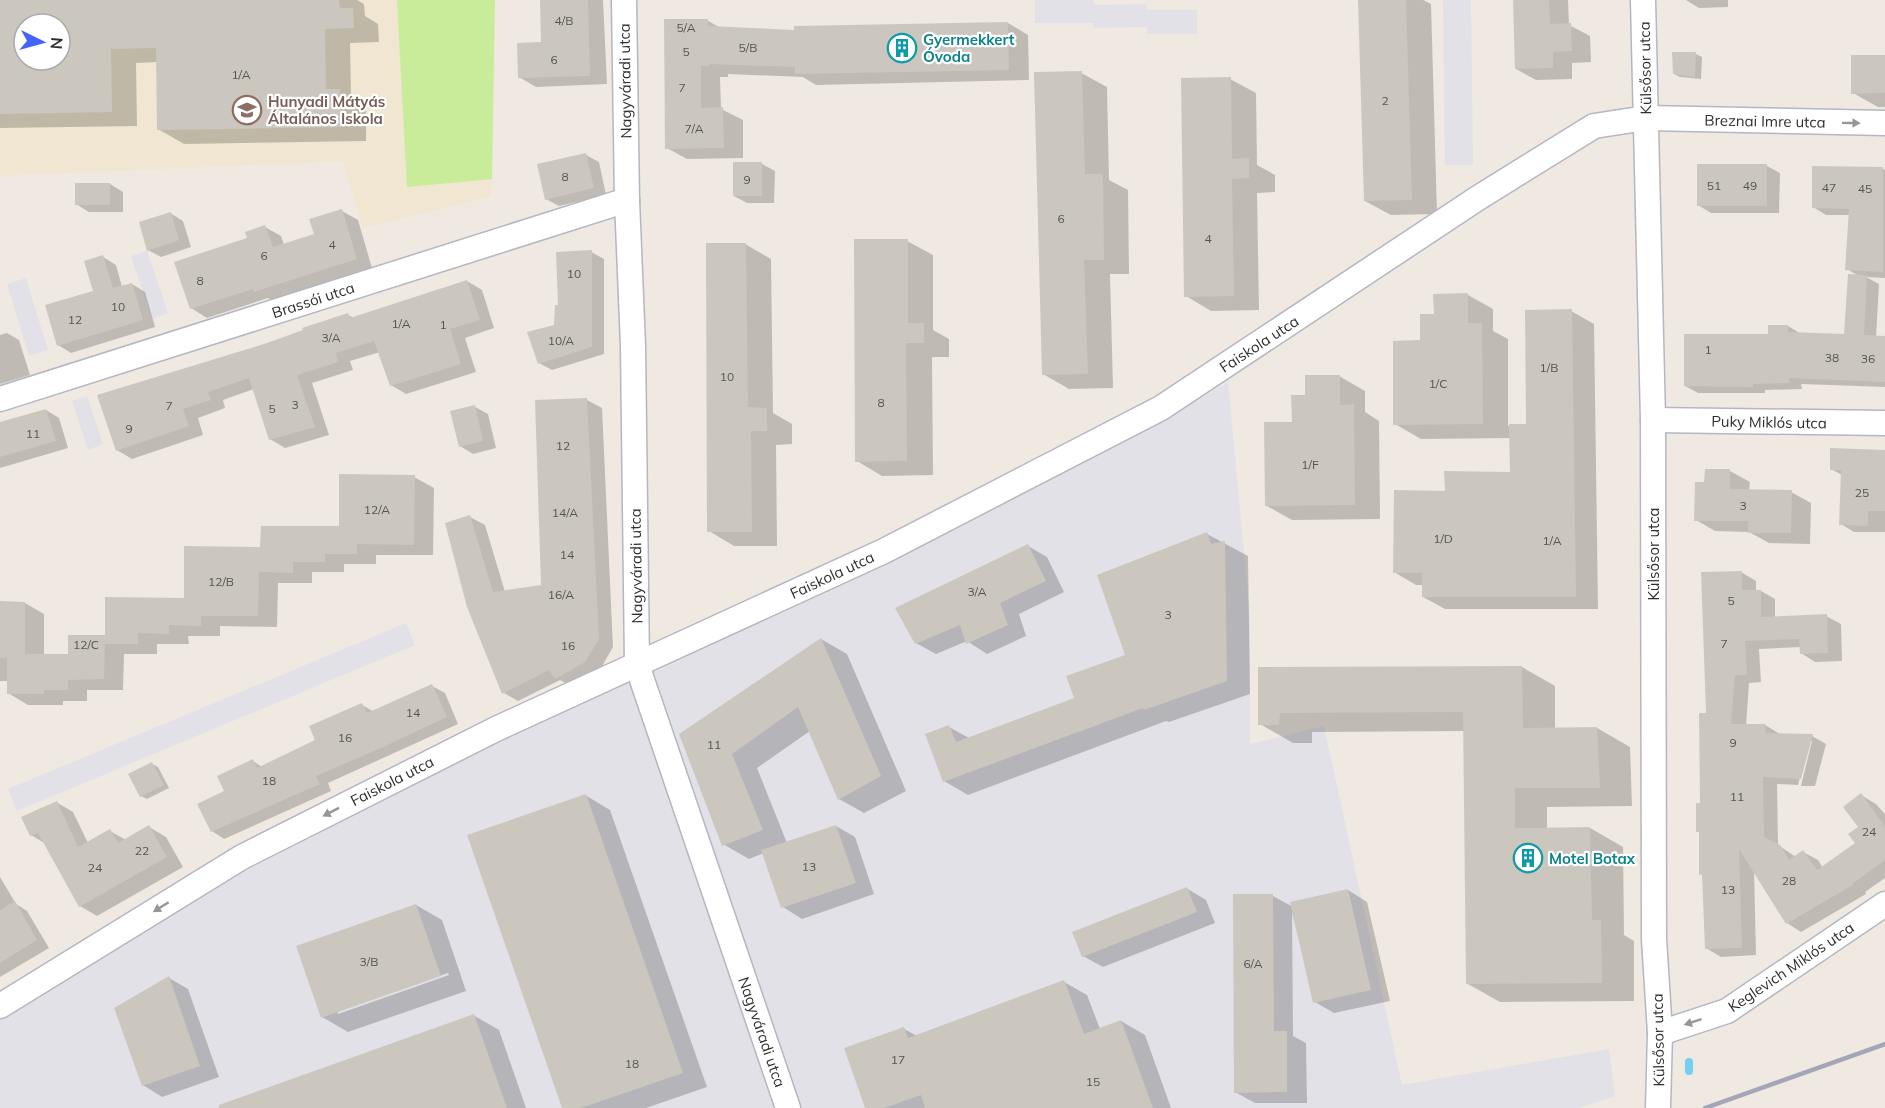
<svg xmlns="http://www.w3.org/2000/svg" width="1885" height="1108" viewBox="0 0 1885 1108" font-family="Mulish,sans-serif">
<style>
.industrial{fill:#e3e1e8}
.education{fill:#f0e6d1;fill-rule:evenodd}
.pitch{fill:#c9ec9a}
.shadow{fill:#0003;fill-rule:evenodd}
.lines{fill:none;stroke-linecap:round;stroke-linejoin:round}
.stream{stroke:#75cff0;stroke-width:8}
.building{fill:#cbc7bf;fill-rule:evenodd}
.minor-casing{stroke:#b4b7c1;stroke-width:27}
.minor{stroke:#fff;stroke-width:24}
.rail{stroke:#a3a6b8;stroke-width:4.5}
.oneway{fill:#969696}
.labels{text-anchor:middle;dominant-baseline:central;stroke-width:4.5;stroke-linejoin:round;paint-order:stroke}
.number-label{font-size:12px;fill:#555452}
.culture-label{font-size:15px;font-weight:bold;fill:#0d838f;stroke:#fff;text-anchor:start}
.street-label{font-size:15px;fill:#2e2e2e;stroke:#fff}
.education-label{font-size:15px;font-weight:bold;fill:#785e54;stroke:#fff;text-anchor:start}
</style>
<rect width="100%" height="100%" fill="#efe9e1"/>
<g class="industrial">
<polygon points="1035,0 1093,0 1094,5 1146,4 1147,10 1197,10 1197,34 1147,34 1147,27 1093,28 1093,23 1035,23"/>
<polygon points="1443,0 1471,0 1473,165 1445,165"/>
<polygon points="147,251 168,313 152,319 131,256"/>
<polygon points="26,278 48,350 29,356 7,284"/>
<polygon points="1228,382 1250,617 1250,744 1324,726 1402,1085 1609,1049 1615,1096 1579,1108 0,1108 0,1019 249,869 499,741 653,673 889,562 1170,417"/>
<polygon points="87,396 103,444 88,450 72,401"/>
<polygon points="406,623 415,645 17,811 8,789"/>
</g>
<path class="education" d="M 0,0 L 495,0 L 492,179 L 490,197 L 363,228 L 343,161 L 0,176 ZM 24,24 L 60,24 L 60,60 L 24,60 Z"/>
<polygon class="pitch" points="397,0 495,0 492,179 407,187"/>
<g class="shadow">
<path d="M 0,0 L 357,0 L 364,4 L 365,16 L 378,24 L 379,42 L 350,43 L 351,97 L 366,105 L 366,141 L 184,144 L 158,129 L 157,62 L 136,63 L 137,126 L 0,128 ZM 24,24 L 60,24 L 60,60 L 24,60 Z"/>
<polygon points="541,0 603,0 607,84 536,87 519,77 542,44"/>
<polygon points="1359,0 1423,0 1431,4 1437,214 1391,215 1365,201"/>
<polygon points="1514,0 1568,0 1569,25 1590,36 1591,62 1572,63 1572,79 1536,80 1516,69"/>
<polygon points="1686,0 1728,0 1728,7 1699,8"/>
<polygon points="708,21 721,28 795,31 1008,23 1028,35 1029,80 816,85 803,77 728,74 728,77 720,77 721,109 743,120 743,158 687,159 667,148"/>
<polygon points="1696,54 1702,57 1701,79 1680,77 1674,74"/>
<polygon points="1885,57 1885,107 1878,107 1853,93"/>
<polygon points="1081,73 1107,87 1109,180 1128,190 1129,274 1110,274 1113,388 1069,389 1043,374"/>
<polygon points="1230,79 1256,93 1257,165 1275,175 1275,192 1257,193 1259,310 1211,311 1186,296"/>
<polygon points="586,155 599,162 606,195 559,206 546,199"/>
<polygon points="762,164 775,171 774,203 747,203 734,196"/>
<polygon points="1767,166 1780,173 1779,213 1711,213 1698,205"/>
<polygon points="1882,168 1885,170 1885,278 1866,277 1879,284 1876,337 1885,337 1885,387 1801,384 1802,389 1765,390 1765,393 1698,393 1685,386 1788,326 1801,334 1846,336 1859,276 1847,269 1850,215 1826,215 1813,207"/>
<polygon points="110,184 123,192 123,212 89,212 76,204"/>
<polygon points="342,211 358,220 372,268 271,300 268,298 207,318 191,308 249,239 265,227 281,236 284,245 316,235"/>
<polygon points="170,213 183,221 191,247 161,257 148,250"/>
<polygon points="907,241 933,255 933,330 949,339 949,357 932,357 933,475 882,476 857,461"/>
<polygon points="745,244 771,259 773,413 792,424 792,444 776,445 777,546 734,546 709,531"/>
<polygon points="591,252 604,259 604,354 552,370 539,363 556,326 560,307"/>
<polygon points="103,257 116,265 122,287 132,284 145,292 155,327 71,353 58,345 95,292"/>
<polygon points="467,281 482,290 494,328 465,338 476,372 406,394 391,385 380,352 350,361 353,370 312,383 329,435 285,448 270,439 254,389 223,400 225,408 198,418 203,435 132,459 117,450 265,345 348,315 354,318"/>
<polygon points="1468,295 1493,309 1493,331 1508,339 1508,426 1527,426 1571,311 1594,324 1598,609 1445,609 1423,597 1423,585 1416,585 1394,572 1446,492 1511,474 1511,438 1421,439 1395,424 1422,342 1435,315"/>
<polygon points="7,333 19,340 30,375 0,384 0,335"/>
<polygon points="1339,376 1365,391 1365,412 1379,421 1380,519 1292,520 1267,506 1293,423 1307,396"/>
<polygon points="587,400 602,408 613,647 600,670 571,686 560,680 518,701 504,693 470,517 485,525 505,592 542,587"/>
<polygon points="475,407 488,414 496,448 473,454 460,446"/>
<polygon points="46,410 59,418 68,448 0,468 0,423"/>
<polygon points="1885,451 1885,532 1854,532 1841,524 1842,475 1831,469"/>
<polygon points="1706,471 1730,471 1750,482 1749,491 1791,492 1811,503 1810,544 1769,543 1749,532 1715,531 1696,520 1706,484"/>
<polygon points="414,477 434,488 433,555 376,555 376,564 344,564 344,572 312,572 312,583 278,583 277,627 220,626 220,636 188,636 189,644 157,644 157,654 124,654 123,690 87,690 87,701 63,701 63,705 28,705 8,693 9,681 0,681 0,603 25,603 44,614 44,656 70,656 185,599 262,548 340,528"/>
<polygon points="1207,534 1248,556 1250,694 1169,722 1166,721 968,795 944,781 949,727 969,738 1076,699 1127,656"/>
<polygon points="1028,546 1047,557 1064,592 1019,614 1026,636 987,654 967,641 936,654 916,643"/>
<polygon points="1741,572 1756,581 1756,591 1761,591 1775,599 1775,618 1826,616 1841,624 1842,661 1815,662 1801,653 1801,647 1759,649 1761,682 1749,683 1746,726 1765,725 1780,734 1812,736 1826,744 1815,786 1801,786 1812,741 1809,741 1798,785 1777,784 1778,845 1796,857 1803,852 1818,860 1823,868 1857,844 1860,828 1861,795 1876,804 1885,814 1885,878 1865,892 1866,894 1801,932 1787,923 1754,870 1756,955 1721,957 1706,948 1703,875 1700,874 1702,805 1708,715"/>
<polygon points="821,639 847,654 906,791 864,813 839,799 810,731 757,768 787,843 836,826 855,837 874,894 802,919 783,907 764,853 749,859 723,844 680,735"/>
<polygon points="1522,667 1555,686 1555,729 1597,728 1630,747 1632,806 1547,807 1547,829 1590,828 1623,847 1624,935 1634,941 1634,1001 1500,1002 1468,984 1465,731 1312,732 1312,743 1293,743 1260,724 1260,669"/>
<polygon points="432,686 445,693 458,724 328,783 331,791 224,839 212,831 226,792 253,761 262,767 317,740 362,705 374,712"/>
<polygon points="152,764 158,767 169,788 147,799 141,796"/>
<polygon points="585,795 610,810 707,1087 646,1108 563,1108"/>
<polygon points="56,802 73,812 88,843 110,831 126,840 149,827 166,837 183,867 97,916 80,906 46,844 31,835"/>
<polygon points="0,877 16,904 27,911 49,948 0,977"/>
<polygon points="1186,888 1206,900 1215,923 1103,967 1083,956"/>
<polygon points="1348,890 1367,902 1390,1001 1334,1013 1315,1002 1292,912 1293,1036 1306,1043 1307,1103 1255,1103 1235,1092 1273,896 1293,907"/>
<path d="M 416,905 L 442,920 L 466,991 L 348,1032 L 322,1017 ZM 448,973 L 449,975 L 338,1014 L 338,1011 Z"/>
<polygon points="169,978 188,989 219,1077 162,1097 143,1085"/>
<polygon points="1064,982 1087,995 1100,1029 1121,1021 1145,1035 1171,1108 866,1108 904,1029 917,1036"/>
<polygon points="473,1015 499,1030 526,1108 234,1108"/>
</g>
<g class="lines">
<polyline class="stream" points="1689,1062 1689,1071"/>
</g>
<g class="building">
<path d="M 0,0 L 339,0 L 340,8 L 353,8 L 354,28 L 325,29 L 326,89 L 340,89 L 341,127 L 157,130 L 156,48 L 111,49 L 112,112 L 0,114 ZM 24,24 L 60,24 L 60,60 L 24,60 Z"/>
<polygon points="540,0 588,0 590,76 518,78 517,43 541,42"/>
<polygon points="1358,0 1406,0 1412,200 1364,201"/>
<polygon points="1513,0 1549,0 1550,24 1571,23 1572,51 1553,52 1553,68 1515,69"/>
<polygon points="664,19 708,19 708,26 794,30 794,26 1008,22 1009,70 795,74 795,67 709,64 709,66 701,66 701,108 723,107 724,148 665,149"/>
<polygon points="1672,52 1696,52 1695,77 1673,74"/>
<polygon points="1851,55 1885,55 1885,93 1851,94"/>
<polygon points="1082,71 1085,174 1103,174 1104,260 1084,260 1088,374 1042,375 1034,72"/>
<polygon points="1231,77 1232,159 1249,158 1249,178 1232,179 1234,296 1184,297 1181,78"/>
<polygon points="586,153 594,188 545,200 537,164"/>
<rect x="733" y="162" width="29" height="34"/>
<rect x="1697" y="164" width="70" height="42"/>
<polygon points="1812,166 1883,167 1883,272 1845,270 1849,209 1812,208"/>
<rect x="75" y="183" width="35" height="22"/>
<polygon points="342,209 357,259 254,292 253,289 190,309 174,262 247,238 245,232 265,225 273,247 314,234 309,219"/>
<polygon points="171,212 179,240 147,251 139,222"/>
<polygon points="854,239 908,239 908,323 924,323 924,343 906,343 907,461 855,462"/>
<polygon points="706,243 746,243 748,407 767,408 767,431 751,431 752,532 707,532"/>
<polygon points="592,250 592,347 538,364 527,332 554,325 555,305 558,305 556,252"/>
<polygon points="103,255 113,288 132,283 143,320 57,346 45,305 93,291 84,261"/>
<polygon points="1848,274 1867,275 1864,335 1885,336 1885,382 1789,378 1790,383 1753,384 1753,387 1684,386 1684,334 1768,334 1768,325 1788,325 1788,332 1844,334"/>
<polygon points="467,280 480,320 450,329 461,364 390,386 374,341 336,353 338,362 297,375 315,427 269,440 249,378 208,392 211,400 183,409 189,426 116,451 97,395 264,344 303,330 302,328 348,313 350,318"/>
<polygon points="1468,293 1468,323 1482,323 1483,424 1393,425 1393,341 1420,340 1420,314 1434,314 1433,294"/>
<polygon points="1572,309 1576,597 1422,597 1422,573 1393,573 1394,490 1445,491 1444,471 1510,472 1509,424 1526,424 1525,310"/>
<polygon points="1305,375 1340,375 1340,405 1354,404 1355,505 1265,506 1264,422 1292,422 1291,395 1305,395"/>
<polygon points="587,398 599,639 585,662 555,679 549,670 502,694 467,607 445,523 470,515 493,592 541,585 535,400"/>
<polygon points="475,405 483,441 459,447 450,411"/>
<polygon points="46,409 56,441 0,457 0,422"/>
<polygon points="1830,448 1885,450 1885,511 1868,511 1868,526 1839,525 1841,470 1830,470"/>
<polygon points="1705,469 1730,469 1730,489 1792,490 1791,533 1748,533 1748,521 1694,521 1695,482 1704,482"/>
<polygon points="339,474 415,475 414,545 357,544 357,554 325,554 325,562 293,562 293,573 259,572 258,616 201,616 201,626 169,625 169,634 138,633 138,644 105,644 104,679 68,680 68,690 44,690 44,694 7,694 7,658 0,658 0,601 25,602 25,654 68,654 68,635 105,635 105,597 184,598 184,546 260,547 261,526 339,526"/>
<polygon points="1207,532 1211,544 1225,541 1227,681 1144,710 1143,708 943,782 925,734 949,725 956,742 1074,698 1066,676 1125,655 1097,575"/>
<polygon points="1028,544 1046,581 1000,603 1008,625 966,644 960,625 915,644 895,608"/>
<polygon points="1742,571 1742,590 1761,590 1761,617 1827,614 1828,653 1800,654 1799,639 1745,641 1747,675 1735,675 1731,724 1765,724 1766,733 1813,734 1801,779 1763,777 1764,837 1780,845 1789,860 1803,850 1817,870 1855,843 1848,834 1858,827 1843,807 1861,793 1885,827 1885,860 1852,884 1853,885 1786,924 1739,849 1742,948 1705,949 1702,874 1699,875 1699,832 1696,832 1696,803 1700,803 1699,713 1706,713 1701,572"/>
<polygon points="821,638 881,776 838,800 798,707 732,754 763,830 722,846 679,734"/>
<polygon points="1522,666 1523,728 1597,727 1600,788 1515,788 1515,828 1590,827 1592,920 1601,920 1602,983 1466,984 1463,712 1280,713 1279,725 1258,725 1258,667"/>
<polygon points="432,684 447,717 381,748 316,776 320,784 211,832 197,804 224,791 217,776 253,759 257,768 315,740 309,726 362,703 367,713"/>
<polygon points="152,762 164,785 140,797 128,774"/>
<polygon points="586,794 683,1073 581,1108 562,1108 467,835"/>
<polygon points="57,801 78,847 110,829 118,843 149,825 167,857 79,907 38,833 30,836 21,817"/>
<polygon points="836,825 856,883 781,908 761,850"/>
<polygon points="1187,887 1197,912 1082,957 1072,932"/>
<polygon points="1348,889 1371,990 1313,1003 1290,902"/>
<polygon points="1233,894 1273,894 1274,1031 1287,1031 1287,1092 1234,1093"/>
<polygon points="15,901 37,940 0,963 0,910"/>
<polygon points="416,904 441,976 321,1018 296,946"/>
<polygon points="169,976 200,1066 142,1086 114,1008"/>
<polygon points="1064,980 1084,1034 1121,1020 1153,1108 925,1108 921,1095 884,1108 865,1108 844,1048 904,1027 908,1038"/>
<polygon points="474,1014 507,1108 219,1108 219,1105"/>
</g>
<g class="lines">
<g class="minor-casing">
<g id="minor">
<polyline points="624,0 627,200 633,346 637,665 788,1108"/>
<polyline points="1643,0 1653,420 1654,939 1660,1033 1658,1108"/>
<polyline points="0,399 627,200"/>
<polyline points="1653,420 1885,423"/>
<polyline points="0,1006 242,857 496,729 884,551 1161,408 1478,198 1594,126 1646,118 1885,123"/>
<polyline points="1660,1033 1727,1011 1885,904"/>
</g>
</g>
<use href="#minor" class="minor"/>
<polyline class="rail" points="1705,1108 1885,1044"/>
</g>
<defs><path id="oneway-solid" d="M-6-.8H1V-3.2L6.5 0L1 3.2V.8H-6Z" transform="scale(1.5)"/></defs>
<g class="oneway">
<use href="#oneway-solid" transform="translate(1851 123) rotate(1)"/>
<use href="#oneway-solid" transform="translate(331 812) rotate(153)"/>
<use href="#oneway-solid" transform="translate(161 907) rotate(148)"/>
<use href="#oneway-solid" transform="translate(1693 1022) rotate(162)"/>
</g>
<defs>
<g id="building-ring" transform="scale(1.5)"><circle r="9.5" fill="#fff" stroke="#0f9aa8" stroke-width="1.5"/><path d="M-4-6H4V6H1V3H-1V6H-4ZM-2.5-4.3h1.7v1.8h-1.7ZM.8-4.3h1.7v1.8H.8ZM-2.5-1h1.7V.8h-1.7ZM.8-1h1.7V.8H.8Z" fill="#0f9aa8"/></g>
<g id="school-ring" transform="scale(1.5)"><circle r="9.5" fill="#fff" stroke="#8d6e63" stroke-width="1.5"/><path d="M0-5L7-2L0 1L-7-2ZM-4 1L0 2.5L4 1V4Q0 6-4 4Z" fill="#8d6e63"/></g>
</defs>
<g fill-rule="evenodd">
<use href="#building-ring" x="902" y="48"/>
<use href="#school-ring" x="247" y="110"/>
<use href="#building-ring" x="1528" y="858"/>
</g>
<g class="labels">
<g class="number-label">
<text x="564" y="20">4/B</text>
<text x="686" y="27">5/A</text>
<text x="748" y="47">5/B</text>
<text x="686" y="51">5</text>
<text x="554" y="59">6</text>
<text x="241" y="74">1/A</text>
<text x="682" y="87">7</text>
<text x="1385" y="100">2</text>
<text x="694" y="128">7/A</text>
<text x="565" y="176">8</text>
<text x="747" y="179">9</text>
<text x="1714" y="185">51</text>
<text x="1750" y="185">49</text>
<text x="1829" y="187">47</text>
<text x="1865" y="188">45</text>
<text x="1061" y="218">6</text>
<text x="1208" y="238">4</text>
<text x="332" y="244">4</text>
<text x="264" y="255">6</text>
<text x="574" y="273">10</text>
<text x="200" y="280">8</text>
<text x="118" y="306">10</text>
<text x="75" y="319">12</text>
<text x="401" y="323">1/A</text>
<text x="443" y="324">1</text>
<text x="331" y="337">3/A</text>
<text x="561" y="340">10/A</text>
<text x="1708" y="349">1</text>
<text x="1832" y="357">38</text>
<text x="1868" y="358">36</text>
<text x="1549" y="367">1/B</text>
<text x="727" y="376">10</text>
<text x="1438" y="383">1/C</text>
<text x="881" y="402">8</text>
<text x="295" y="404">3</text>
<text x="169" y="405">7</text>
<text x="272" y="408">5</text>
<text x="129" y="428">9</text>
<text x="33" y="433">11</text>
<text x="563" y="445">12</text>
<text x="1310" y="464">1/F</text>
<text x="1862" y="492">25</text>
<text x="1743" y="505">3</text>
<text x="377" y="509">12/A</text>
<text x="565" y="512">14/A</text>
<text x="1443" y="538">1/D</text>
<text x="1552" y="540">1/A</text>
<text x="567" y="554">14</text>
<text x="221" y="581">12/B</text>
<text x="977" y="591">3/A</text>
<text x="561" y="594">16/A</text>
<text x="1731" y="600">5</text>
<text x="1168" y="614">3</text>
<text x="1724" y="643">7</text>
<text x="86" y="644">12/C</text>
<text x="568" y="645">16</text>
<text x="413" y="712">14</text>
<text x="345" y="737">16</text>
<text x="1733" y="742">9</text>
<text x="714" y="744">11</text>
<text x="269" y="780">18</text>
<text x="1737" y="796">11</text>
<text x="1869" y="831">24</text>
<text x="142" y="850">22</text>
<text x="809" y="866">13</text>
<text x="95" y="867">24</text>
<text x="1789" y="880">28</text>
<text x="1728" y="889">13</text>
<text x="369" y="961">3/B</text>
<text x="1253" y="963">6/A</text>
<text x="898" y="1059">17</text>
<text x="632" y="1063">18</text>
<text x="1093" y="1081">15</text>
</g>
<g class="culture-label">
<text x="923" y="39">Gyermekkert<tspan x="923" dy="17">Óvoda</tspan></text>
<text x="1549" y="858">Motel Botax</text>
</g>
<g class="street-label">
<text transform="translate(1645 68) rotate(-91)">Külsősor utca</text>
<text transform="translate(625 81) rotate(-91)">Nagyváradi utca</text>
<text transform="translate(1765 121) rotate(1)">Breznai Imre utca</text>
<text transform="translate(313 300) rotate(-18)">Brassói utca</text>
<text transform="translate(1259 344) rotate(-33)">Faiskola utca</text>
<text transform="translate(1769 422) rotate(1)">Puky Miklós utca</text>
<text transform="translate(1653 554) rotate(-90)">Külsősor utca</text>
<text transform="translate(636 566) rotate(-91)">Nagyváradi utca</text>
<text transform="translate(832 575) rotate(-25)">Faiskola utca</text>
<text transform="translate(392 781) rotate(-27)">Faiskola utca</text>
<text transform="translate(1791 967) rotate(-34)">Keglevich Miklós utca</text>
<text transform="translate(762 1032) rotate(71)">Nagyváradi utca</text>
<text transform="translate(1658 1040) rotate(-91)">Külsősor utca</text>
</g>
<g class="education-label">
<text x="268" y="101">Hunyadi Mátyás<tspan x="268" dy="17">Általános Iskola</tspan></text>
</g>
</g>
<g transform="translate(42 42) rotate(95)"><circle r="28" fill="#ffffff" stroke="#ababab" stroke-width="1.5"/>
<path d="M0-4.5L10 22L0 15L-10 22Z" fill="#4264fb"/>
<text y="-9" font-size="16" font-weight="bold" text-anchor="middle" fill="#2e2e2e">N</text>
</g>
</svg>
